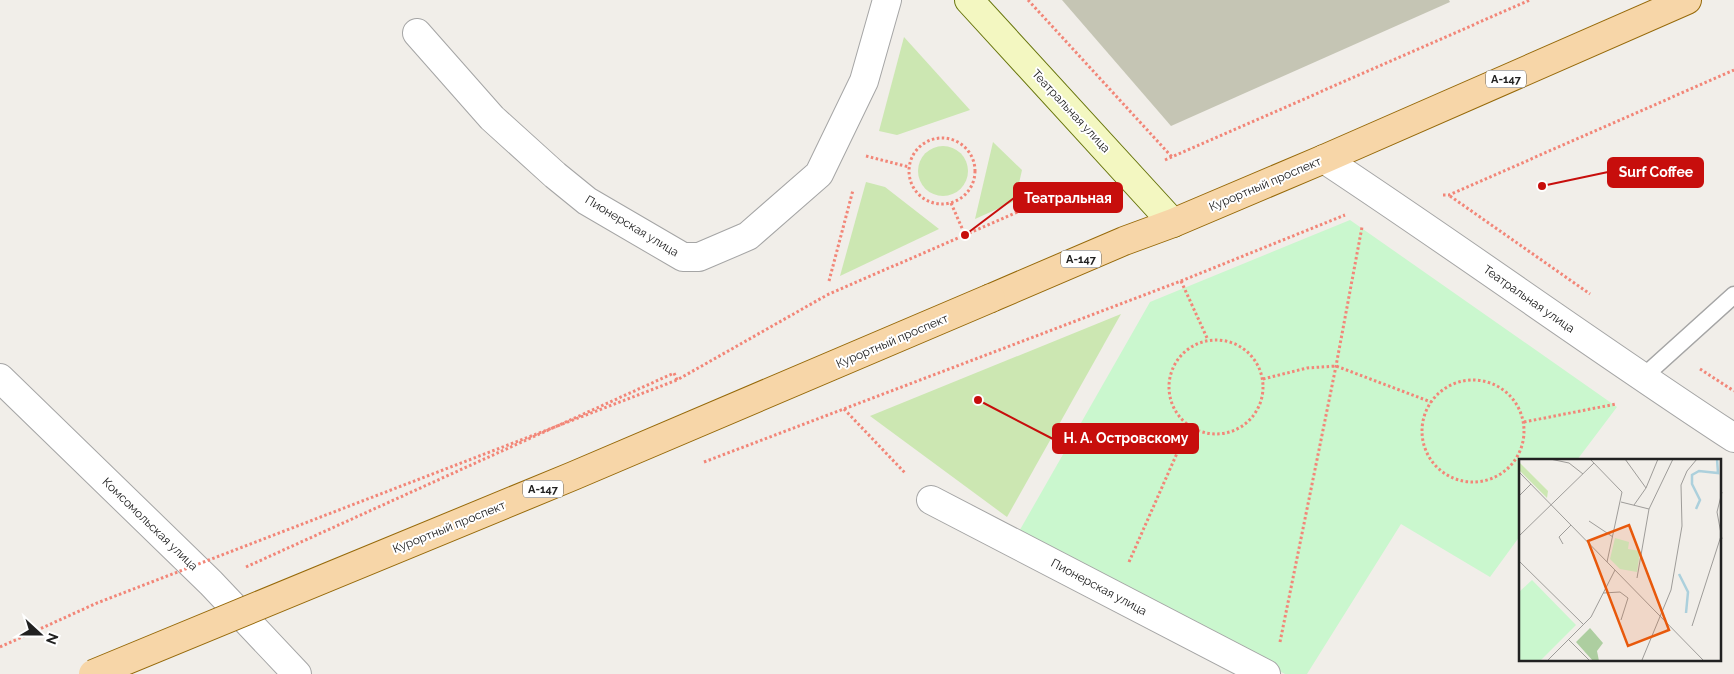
<svg xmlns="http://www.w3.org/2000/svg" width="1734" height="674" viewBox="0 0 1734 674" font-family="Raleway,sans-serif">
<style>
.construction{fill:#c5c5b4}
.grass{fill:#cce7b2}
.park{fill:#caf7ce}
.lines{fill:none;stroke-linecap:round;stroke-linejoin:round}
.lane-casing{stroke:#a5a5a5;stroke-width:19}
.street-casing{stroke:#a5a5a5;stroke-width:30}
.secondary-casing{stroke:#68750c;stroke-width:30}
.primary-casing{stroke:#966909;stroke-width:30}
.path{stroke:#f28678;stroke-width:3;stroke-dasharray:2.5 2.5;stroke-linecap:butt}
.lane{stroke:#fff;stroke-width:16}
.street{stroke:#fff;stroke-width:28}
.secondary{stroke:#f3f7c1;stroke-width:28}
.primary{stroke:#f7d6a8;stroke-width:28}
.primary-bridge-casing{stroke:#966909;stroke-width:30;stroke-linecap:butt}
.path-bridge{stroke:#f28678;stroke-width:3;stroke-dasharray:2.5 2.5;stroke-linecap:butt}
.primary-bridge{stroke:#f7d6a8;stroke-width:28}
.labels{text-anchor:middle;dominant-baseline:central;stroke-width:4;stroke-linejoin:round;paint-order:stroke}
.shield{fill:#fff;stroke:#646464;stroke-width:1}
.shield-label{font-size:11px;font-weight:bold;fill:#212121}
.street-label{font-size:12px;fill:#212121;stroke:#fff}
.inset-river{fill:none;stroke:#acd0dc;stroke-width:2.5}
.inset-road{fill:none;stroke:#9e9c99;stroke-width:1}
.view{fill:#e8590c;fill-opacity:0.15;stroke:#e8590c;stroke-width:2.5}
.inset-edge{fill:none;stroke:#212121;stroke-width:2.5}
.leader{fill:none;stroke:#c70e0c;stroke-width:2}
.callout-dot{fill:#c70e0c;stroke:#fff;stroke-width:2}
.callout{fill:#c70e0c;stroke:#c70e0c;stroke-width:2}
.callout-label{font-size:14px;text-anchor:middle;font-weight:bold;fill:#fff}
</style>
<rect width="100%" height="100%" fill="#f1eee9"/>
<polygon class="construction" points="1062,0 1449,0 1450,2 1171,126"/>
<g class="grass">
<polygon points="904,37 970,110 897,135 879,131"/>
<polygon points="993,142 1022,170 1015,201 975,219"/>
<circle cx="943" cy="171" r="25"/>
<polygon points="866,182 885,187 939,229 840,276"/>
<polygon points="1121,314 1007,517 870,416"/>
</g>
<polygon class="park" points="1350,220 1617,407 1577,460 1520,460 1520,536 1490,577 1401,524 1307,674 1285,674 1017,535 1150,302"/>
<g class="lines">
<g class="lane-casing">
<polyline id="lane" points="1642,378 1734,295"/>
</g>
<g class="street-casing">
<g id="street">
<polyline points="417,33 492,118 555,175 587,201 683,257 699,257 748,236 819,174 864,81 887,0"/>
<path d="M 1324,159 C 1462,250 1596,348 1734,438"/>
<polyline points="0,378 211,583 297,674"/>
<polyline points="931,500 1266,674"/>
</g>
</g>
<g class="secondary-casing">
<polyline id="secondary" points="969,0 1173,223"/>
</g>
<g class="primary-casing">
<polyline id="primary" points="991,298 1124,241 1173,223 1324,159 1687,0"/>
</g>
<g class="path">
<polyline points="1028,0 1172,157"/>
<circle cx="942" cy="171" r="33"/>
<polyline points="866,156 909,167"/>
<polyline points="1165,160 1530,0"/>
<polyline points="1443,195 1449,195 1734,70"/>
<polyline points="1450,196 1590,294"/>
<polyline points="951,203 965,235"/>
<polyline points="829,281 853,190"/>
<polyline points="1181,281 1208,340"/>
<circle cx="1216" cy="387" r="47"/>
<polyline points="1700,369 1734,391"/>
<polyline points="1263,379 1307,368 1336,366 1431,402"/>
<circle cx="1473" cy="431" r="51"/>
<polyline points="844,409 906,474"/>
<polyline points="1524,422 1616,404"/>
<polyline points="704,462 1181,281 1345,215"/>
<polyline points="1129,562 1189,426"/>
<polyline points="246,567 674,373 677,380 827,295 1038,203 1091,187"/>
<polyline points="1280,642 1336,366 1362,227"/>
</g>
<use href="#lane" class="lane"/>
<use href="#street" class="street"/>
<use href="#secondary" class="secondary"/>
<use href="#primary" class="primary"/>
<g class="primary-bridge-casing">
<polyline id="primary-bridge" points="93,674 573,476 991,298"/>
</g>
<polyline class="path-bridge" points="0,647 97,603 677,380"/>
<use href="#primary-bridge" class="primary-bridge"/>
</g>
<g class="labels">
<g class="shield">
<rect x="1486" y="70.5" width="40" height="17" rx="4"/>
<rect x="1061" y="250.5" width="40" height="17" rx="4"/>
<rect x="523" y="480.5" width="40" height="17" rx="4"/>
</g>
<g class="shield-label">
<text x="1506" y="79">А-147</text>
<text x="1081" y="259">А-147</text>
<text x="543" y="489">А-147</text>
</g>
<g class="street-label">
<text transform="translate(1071 111) rotate(47)">Театральная улица</text>
<text transform="translate(1265 184) rotate(-23)">Курортный проспект</text>
<text transform="translate(632 226) rotate(31)">Пионерская улица</text>
<text transform="translate(1529 299) rotate(35)">Театральная улица</text>
<text transform="translate(892 341) rotate(-23)">Курортный проспект</text>
<text transform="translate(150 524) rotate(44)">Комсомольская улица</text>
<text transform="translate(449 527) rotate(-22)">Курортный проспект</text>
<text transform="translate(1099 587) rotate(28)">Пионерская улица</text>
</g>
</g>
<g transform="translate(1519 459)">
<rect width="202" height="202" fill="#f1eee9"/>
<path d="M 0,3 L 29,32 L 28,39 L 0,11 Z" fill="#cce7b2"/>
<path d="M 71,169 L 84,184 L 78,192 L 80,202 L 74,202 L 57,183 Z" fill="#adcea0"/>
<path d="M 96,79 L 110,83 L 109,90 L 121,92 L 118,113 L 101,110 L 91,100 ZM 13,121 L 57,166 L 21,202 L 0,202 L 0,133 Z" fill="#caf7ce"/>
<path class="inset-river" d="M 177,50 L 181,41 L 173,25 L 173,16 L 180,12 L 199,14 L 198,0M 160,115 L 169,133 L 167,154"/>
<path class="inset-road" d="M 31,0 L 50,4 L 64,15M 71,0 L 103,33 L 88,103M 106,0 L 127,29M 0,13 L 185,202M 203,33 L 198,53 L 203,80M 0,37 L 12,25M 102,43 L 130,50 L 154,0M 115,46 L 127,29 L 139,0M 70,62 L 94,78M 0,77 L 75,4M 44,85 L 40,78 L 52,66M 0,102 L 65,166M 118,119 L 130,50M 84,134 L 101,133 L 109,139 L 102,161M 173,167 L 202,77M 50,181 L 71,202M 123,201 L 152,131 L 163,67 L 162,26 L 168,12 L 178,0M 28,202 L 72,158 L 96,111M 118,202 L 134,202"/>
<path class="view" d="M 110,66 L 150,171 L 109,187 L 69,82 Z"/>
<rect width="202" height="202" class="inset-edge"/>
</g>
<path class="leader" d="M1542 186L1608 172M965 235L1014 198M978 400L1053 439"/>
<g class="callout-dot">
<circle cx="1542" cy="186" r="5"/>
<circle cx="965" cy="235" r="5"/>
<circle cx="978" cy="400" r="5"/>
</g>
<g class="callout">
<rect x="1608" y="158" width="95" height="29" rx="5"/>
<rect x="1014" y="183" width="108" height="29" rx="5"/>
<rect x="1053" y="424" width="145" height="29" rx="5"/>
</g>
<g class="callout-label">
<text x="1656" y="177">Surf Coffee</text>
<text x="1068" y="203">Театральная</text>
<text x="1126" y="443">Н. А. Островскому</text>
</g>
<g transform="translate(40 634) rotate(111)" stroke="#ffffff" stroke-width="4" paint-order="stroke">
<path d="M0-4L9 19L0 12L-9 19Z" fill="#212121"/>
<text y="-8" font-size="14" font-weight="bold" text-anchor="middle" fill="#212121">N</text>
</g>
</svg>
